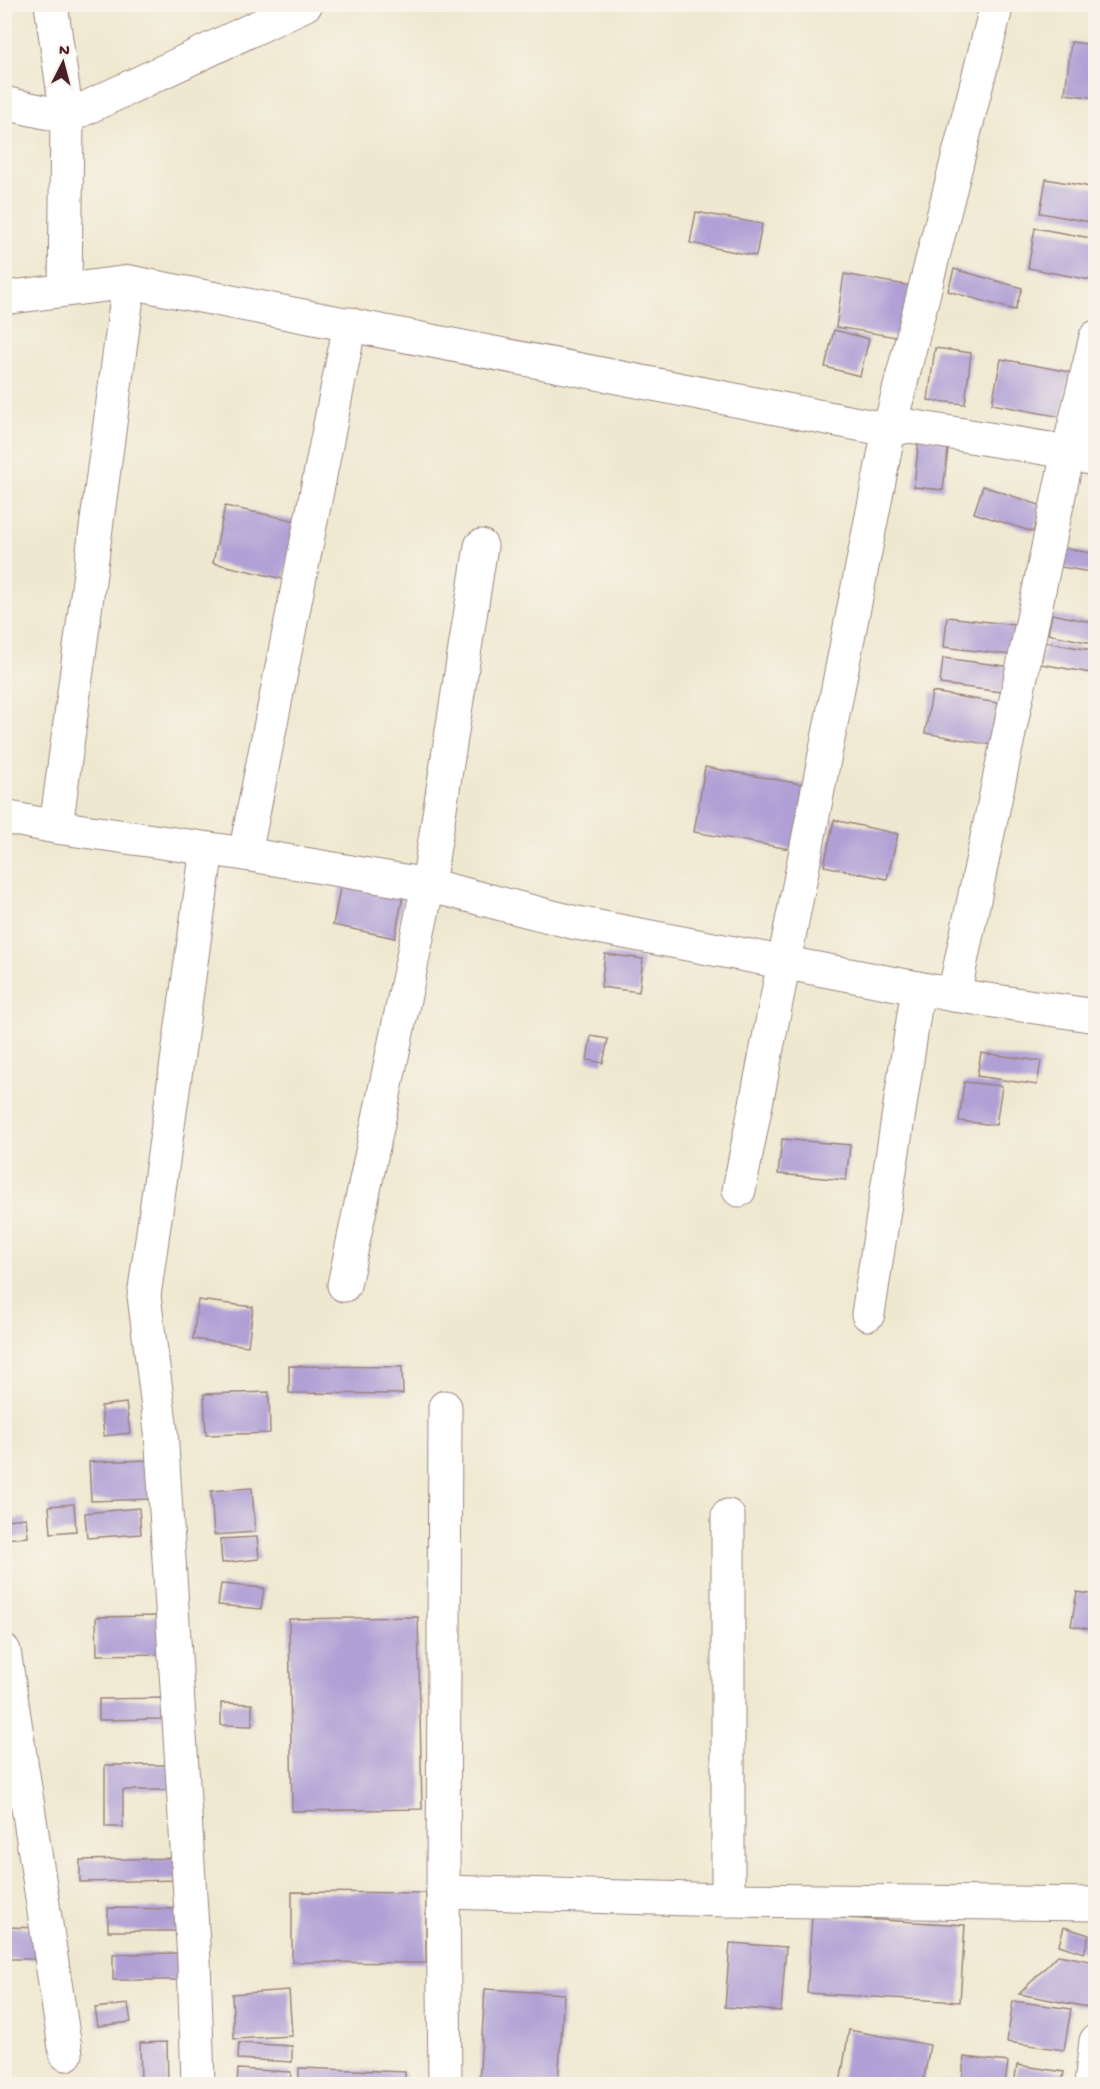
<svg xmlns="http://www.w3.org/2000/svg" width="1100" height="2089" viewBox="0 0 1100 2089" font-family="'Gochi Hand',sans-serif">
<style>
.building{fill:#b0a0d5}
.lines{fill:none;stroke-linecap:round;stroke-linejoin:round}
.minor-casing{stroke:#9c847e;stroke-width:35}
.minor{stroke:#fff;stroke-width:33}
</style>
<rect width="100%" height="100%" fill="#f7f3e8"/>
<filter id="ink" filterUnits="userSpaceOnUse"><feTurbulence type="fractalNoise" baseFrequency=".0167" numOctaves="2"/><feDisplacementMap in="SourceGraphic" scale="12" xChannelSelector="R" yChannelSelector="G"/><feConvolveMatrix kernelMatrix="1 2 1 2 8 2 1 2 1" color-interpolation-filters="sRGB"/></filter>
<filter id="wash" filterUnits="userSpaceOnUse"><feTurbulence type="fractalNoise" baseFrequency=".008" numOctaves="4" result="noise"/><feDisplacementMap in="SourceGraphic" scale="24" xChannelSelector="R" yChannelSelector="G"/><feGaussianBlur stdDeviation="1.35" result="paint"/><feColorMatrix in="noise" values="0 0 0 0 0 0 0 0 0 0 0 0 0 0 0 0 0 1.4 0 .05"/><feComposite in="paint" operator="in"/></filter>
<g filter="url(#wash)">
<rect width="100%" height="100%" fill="#efe8d0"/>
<g id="blocks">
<g class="building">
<polygon points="1071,42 1096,45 1096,98 1065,94"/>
<polygon points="1046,179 1096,188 1096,223 1040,213"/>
<polygon points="696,212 762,224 756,256 690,243"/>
<polygon points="1035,228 1096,239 1096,281 1028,268"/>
<polygon points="954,269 1022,288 1015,310 948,291"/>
<polygon points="844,274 911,286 902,338 836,327"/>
<polygon points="834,330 869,339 860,376 825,367"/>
<polygon points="935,348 971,353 965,404 928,400"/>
<polygon points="1001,359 1070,372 1061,417 992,404"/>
<polygon points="919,437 949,441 943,490 914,487"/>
<polygon points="983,486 1042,506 1033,532 974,513"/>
<polygon points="225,506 297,521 284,579 213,563"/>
<polygon points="1064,548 1096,554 1096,573 1061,567"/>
<polygon points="1052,614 1096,623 1096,644 1048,634"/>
<polygon points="947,617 1015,625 1011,655 944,647"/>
<polygon points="1045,642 1096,651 1096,674 1041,664"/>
<polygon points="943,658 1012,667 1009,693 940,684"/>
<polygon points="932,692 998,703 991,745 925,733"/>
<polygon points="705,767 807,785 795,850 694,832"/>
<polygon points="834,820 898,834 887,879 824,866"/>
<polygon points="342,878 404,890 395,938 333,925"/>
<polygon points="605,954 643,959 639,992 601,987"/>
<polygon points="591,1036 608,1039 603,1063 587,1060"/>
<polygon points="981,1053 1041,1061 1037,1085 977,1076"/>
<polygon points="964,1082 1002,1086 996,1125 959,1121"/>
<polygon points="782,1139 850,1145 846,1180 778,1174"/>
<polygon points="198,1300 253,1307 248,1346 193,1339"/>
<polygon points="289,1366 402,1367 403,1394 289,1393"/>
<polygon points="269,1392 270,1433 206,1435 204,1394"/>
<polygon points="126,1403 130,1433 104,1436 101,1406"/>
<polygon points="149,1460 151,1499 91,1501 89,1462"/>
<polygon points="252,1488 255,1532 214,1535 211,1491"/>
<polygon points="74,1504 76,1531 51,1533 49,1506"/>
<polygon points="139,1508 141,1534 87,1538 85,1513"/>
<polygon points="26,1518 28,1537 4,1539 4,1520"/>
<polygon points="257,1537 259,1559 222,1563 220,1539"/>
<polygon points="221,1584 264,1588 261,1609 218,1605"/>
<polygon points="1077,1592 1096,1595 1096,1630 1071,1626"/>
<polygon points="160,1616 160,1654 97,1655 96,1617"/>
<polygon points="418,1617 422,1809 292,1811 289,1619"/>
<polygon points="165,1698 165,1719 99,1720 99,1699"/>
<polygon points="221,1703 252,1704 252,1726 221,1725"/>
<polygon points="105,1765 175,1765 175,1790 123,1790 123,1827 105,1827"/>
<polygon points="179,1858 180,1880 80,1882 80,1860"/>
<polygon points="292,1892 426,1893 426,1963 292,1962"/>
<polygon points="108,1908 180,1909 179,1931 108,1931"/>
<polygon points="812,1916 965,1925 960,2002 807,1993"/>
<polygon points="4,1927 46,1928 46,1959 4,1959"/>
<polygon points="1064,1927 1089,1935 1084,1953 1059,1945"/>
<polygon points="730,1943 786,1947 781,2011 725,2007"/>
<polygon points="185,1953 185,1980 113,1980 113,1954"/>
<polygon points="1058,1955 1096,1962 1088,2007 1019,1994"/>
<polygon points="485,1989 564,1994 558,2084 479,2084"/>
<polygon points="289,1990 292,2036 234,2039 232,1994"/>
<polygon points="1013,2001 1071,2009 1064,2050 1007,2042"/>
<polygon points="128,2004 131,2022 98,2026 95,2008"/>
<polygon points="849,2030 930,2045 923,2084 840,2084"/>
<polygon points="167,2042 168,2083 141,2083 140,2043"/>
<polygon points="239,2043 292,2046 292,2062 238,2059"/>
<polygon points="964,2057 1008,2062 1005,2084 944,2084 945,2080 962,2082"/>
<polygon points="1017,2065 1064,2072 1062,2084 1014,2084"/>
<polygon points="299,2068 405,2072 405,2084 299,2084"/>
<polygon points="238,2069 291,2072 290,2084 237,2084"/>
</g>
</g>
</g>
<g filter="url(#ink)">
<use href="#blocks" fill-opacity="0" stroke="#9c847e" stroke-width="1.5"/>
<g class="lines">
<g class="minor-casing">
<g id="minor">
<polyline points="51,4 67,117 65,290"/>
<polyline points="4,103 67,117 306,4"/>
<polyline points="4,298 129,282 889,430 909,426 1068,452 1096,460"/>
<polyline points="4,817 56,827 245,854 428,885 572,922 954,995 1096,1016"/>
<polyline points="56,827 129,282"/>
<polyline points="245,854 350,324"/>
<polyline points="954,995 1068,452 1096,337"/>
<polyline points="739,1190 889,430 997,4"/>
<polyline points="344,1285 428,885 481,546"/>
<polyline points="868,1314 918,988"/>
<polyline points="445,1407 443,1892 445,2084"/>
<polyline points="4,1651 66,2054"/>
<polyline points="443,1892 728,1900 728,1516"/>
<polyline points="728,1900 1096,1904"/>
<polyline points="198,2084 194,1960 161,1431 144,1296 207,849"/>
<polyline points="1091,2084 1096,2041"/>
</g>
</g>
<use href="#minor" class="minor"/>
</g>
</g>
<rect width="1100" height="2089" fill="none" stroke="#f7f3e8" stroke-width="24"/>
<g transform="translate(63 63) rotate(6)" stroke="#f7f3e8" stroke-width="4.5" paint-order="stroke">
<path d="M0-4.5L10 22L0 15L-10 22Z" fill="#4a1f2b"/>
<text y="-9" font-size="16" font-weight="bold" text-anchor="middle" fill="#4a1f2b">N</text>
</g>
</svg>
